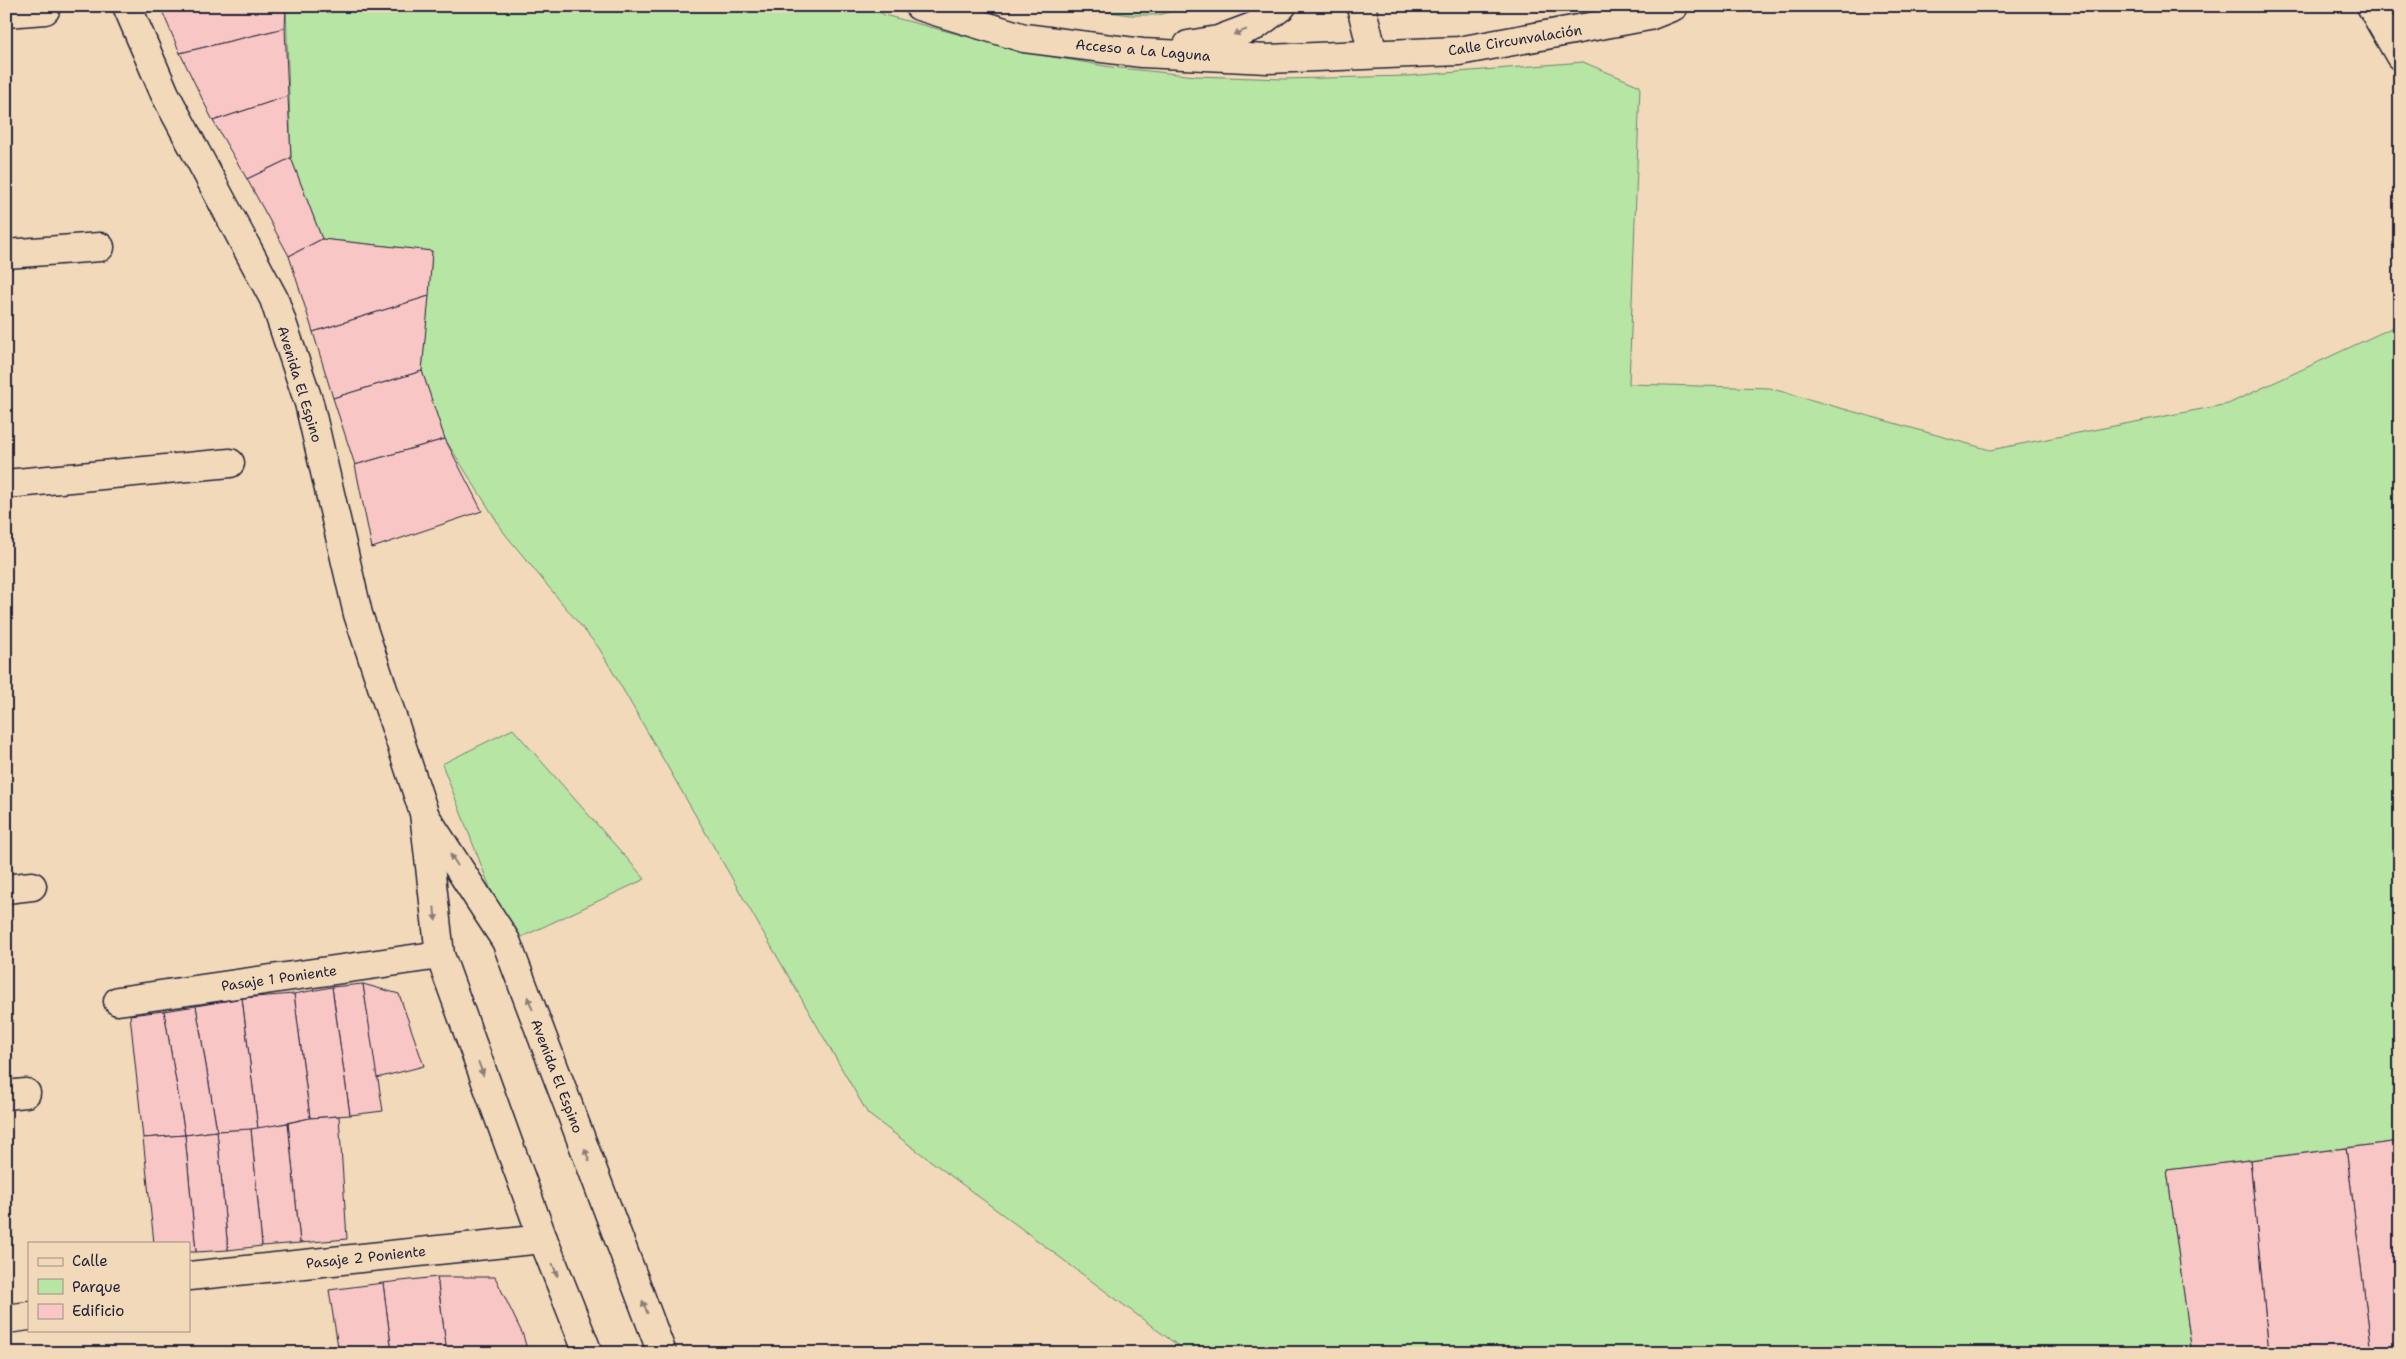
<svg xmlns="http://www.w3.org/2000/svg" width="2406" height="1359" viewBox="0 0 2406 1359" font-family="'Shantell Sans',sans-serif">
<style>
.green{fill:#b7e5a4;stroke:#6c8470}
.building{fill:#f8c7c5;stroke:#22223b}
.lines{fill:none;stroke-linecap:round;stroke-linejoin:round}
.minor-casing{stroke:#22223b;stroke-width:31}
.secondary-casing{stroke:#22223b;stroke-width:31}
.minor{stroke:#f2d9ba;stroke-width:28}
.secondary{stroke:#f2d9ba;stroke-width:28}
.oneway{fill:#8a7e7a}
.labels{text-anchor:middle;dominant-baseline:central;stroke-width:4;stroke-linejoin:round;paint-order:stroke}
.street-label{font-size:14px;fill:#22223b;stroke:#f2d9ba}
</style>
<rect width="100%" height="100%" fill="#f2d9ba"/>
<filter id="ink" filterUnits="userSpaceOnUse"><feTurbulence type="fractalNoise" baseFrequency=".02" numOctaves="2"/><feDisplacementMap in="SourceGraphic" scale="10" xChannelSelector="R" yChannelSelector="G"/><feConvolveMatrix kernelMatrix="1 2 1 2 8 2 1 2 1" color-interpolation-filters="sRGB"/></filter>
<g filter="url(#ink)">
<g class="green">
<polygon points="286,6 872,6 884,15 1031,53 1111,67 1196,76 1284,79 1408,76 1583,62 1640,86 1629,384 1769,388 1990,450 2228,404 2400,324 2400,1141 2167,1170 2192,1353 1188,1353 868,1114 599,648 505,534 445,439 422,371 432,251 322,239 291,158"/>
<polygon points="1066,6 1189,6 1159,15 1130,15"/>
<polygon points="513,729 645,879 511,942 442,764"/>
</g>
<g class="building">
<polygon points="160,6 286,6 285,28 180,53"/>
<polygon points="285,28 288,96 213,121 180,53"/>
<polygon points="288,96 291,158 247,179 213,121"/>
<polygon points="291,158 322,239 289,256 247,179"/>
<polygon points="322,239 432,251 429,296 313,332 289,256"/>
<polygon points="429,296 422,371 333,398 313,332"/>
<polygon points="422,371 445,439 355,465 333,398"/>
<polygon points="445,439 482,511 372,548 355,465"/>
<polygon points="363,984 383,1111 350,1115 332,987"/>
<polygon points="363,984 399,994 424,1066 377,1078"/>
<polygon points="332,987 350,1115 310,1118 294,994"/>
<polygon points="294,994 310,1118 258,1129 242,998"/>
<polygon points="242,998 258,1129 217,1131 196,1006"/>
<polygon points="196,1006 217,1131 185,1135 164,1011"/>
<polygon points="164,1011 185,1135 143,1138 130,1015"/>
<polygon points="339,1116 347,1239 300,1243 288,1123 310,1118"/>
<polygon points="288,1123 300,1243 262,1246 251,1129"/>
<polygon points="251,1129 262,1246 228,1250 217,1131"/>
<polygon points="217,1131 228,1250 196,1252 185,1135"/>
<polygon points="185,1135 196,1252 189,1252 189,1243 154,1243 143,1138"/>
<polygon points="2400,1141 2400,1353 2372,1353 2346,1148"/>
<polygon points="2346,1148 2372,1353 2269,1353 2250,1160"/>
<polygon points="2250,1160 2269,1353 2192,1353 2167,1170"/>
<polygon points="437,1277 495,1277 523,1335 528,1353 447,1353"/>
<polygon points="437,1277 447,1353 392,1353 383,1283"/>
<polygon points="383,1283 392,1353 339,1353 329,1290"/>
</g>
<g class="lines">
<g class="minor-casing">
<g id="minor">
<polyline points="919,6 1024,38 1142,53 1268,59 1459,51 1649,16 1674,6"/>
<polyline points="1361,6 1373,54"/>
<polyline points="2371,6 2400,56"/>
<polyline points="6,13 45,10"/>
<polyline points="1188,45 1218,40 1255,26 1282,6"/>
<polyline points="6,254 100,247"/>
<polyline points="6,484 230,463"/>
<polyline points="6,889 32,886"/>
<polyline points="118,1001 440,955"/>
<polyline points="6,1095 26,1093"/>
<polyline points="189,1276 543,1239"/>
<polyline points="6,1319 29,1316"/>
</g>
</g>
<g class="secondary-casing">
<g id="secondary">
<polyline points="127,6 165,94 274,299 309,403 358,614 424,813 440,955 543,1239 588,1353"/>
<polyline points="427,819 506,941 662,1353"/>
</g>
</g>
<use href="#minor" class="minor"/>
<use href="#secondary" class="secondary"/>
</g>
<defs><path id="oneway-solid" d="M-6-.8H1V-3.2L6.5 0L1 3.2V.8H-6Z" transform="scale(1.25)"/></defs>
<g class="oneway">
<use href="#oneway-solid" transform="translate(1240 32) rotate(159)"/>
<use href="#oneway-solid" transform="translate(454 860) rotate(-123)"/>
<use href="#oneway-solid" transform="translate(435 914) rotate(84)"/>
<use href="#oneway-solid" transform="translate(530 1003) rotate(-111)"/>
<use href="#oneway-solid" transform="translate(481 1069) rotate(70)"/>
<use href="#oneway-solid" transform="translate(587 1155) rotate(-111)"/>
<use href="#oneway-solid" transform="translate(555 1270) rotate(69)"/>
<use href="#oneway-solid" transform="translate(645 1307) rotate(-111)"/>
</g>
</g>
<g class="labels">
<g class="street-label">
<text transform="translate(1515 40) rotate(-9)">Calle Circunvalación</text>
<text transform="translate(1143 50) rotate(5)">Acceso a La Laguna</text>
<text transform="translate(300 384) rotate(73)">Avenida El Espino</text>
<text transform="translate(279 978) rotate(-8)">Pasaje 1 Poniente</text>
<text transform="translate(557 1076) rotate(69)">Avenida El Espino</text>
<text transform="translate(366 1257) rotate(-6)">Pasaje 2 Poniente</text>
</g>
</g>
<rect width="2406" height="1359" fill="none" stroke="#f2d9ba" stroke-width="25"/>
<rect x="12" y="12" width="2381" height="1334" fill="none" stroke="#22223b" stroke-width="2" filter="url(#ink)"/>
<rect x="28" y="1242" width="162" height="90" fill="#f2d9ba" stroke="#9f9087"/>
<rect x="38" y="1258" width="25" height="8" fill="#f2d9ba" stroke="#9f9087"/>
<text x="72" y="1266" font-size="15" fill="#22223b">Calle</text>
<rect x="38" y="1279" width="25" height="15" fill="#b7e5a4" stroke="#9f9087"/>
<text x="72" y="1292" font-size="15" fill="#22223b">Parque</text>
<rect x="38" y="1304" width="25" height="15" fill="#f8c7c5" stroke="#9f9087"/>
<text x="72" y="1316" font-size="15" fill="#22223b">Edificio</text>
</svg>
